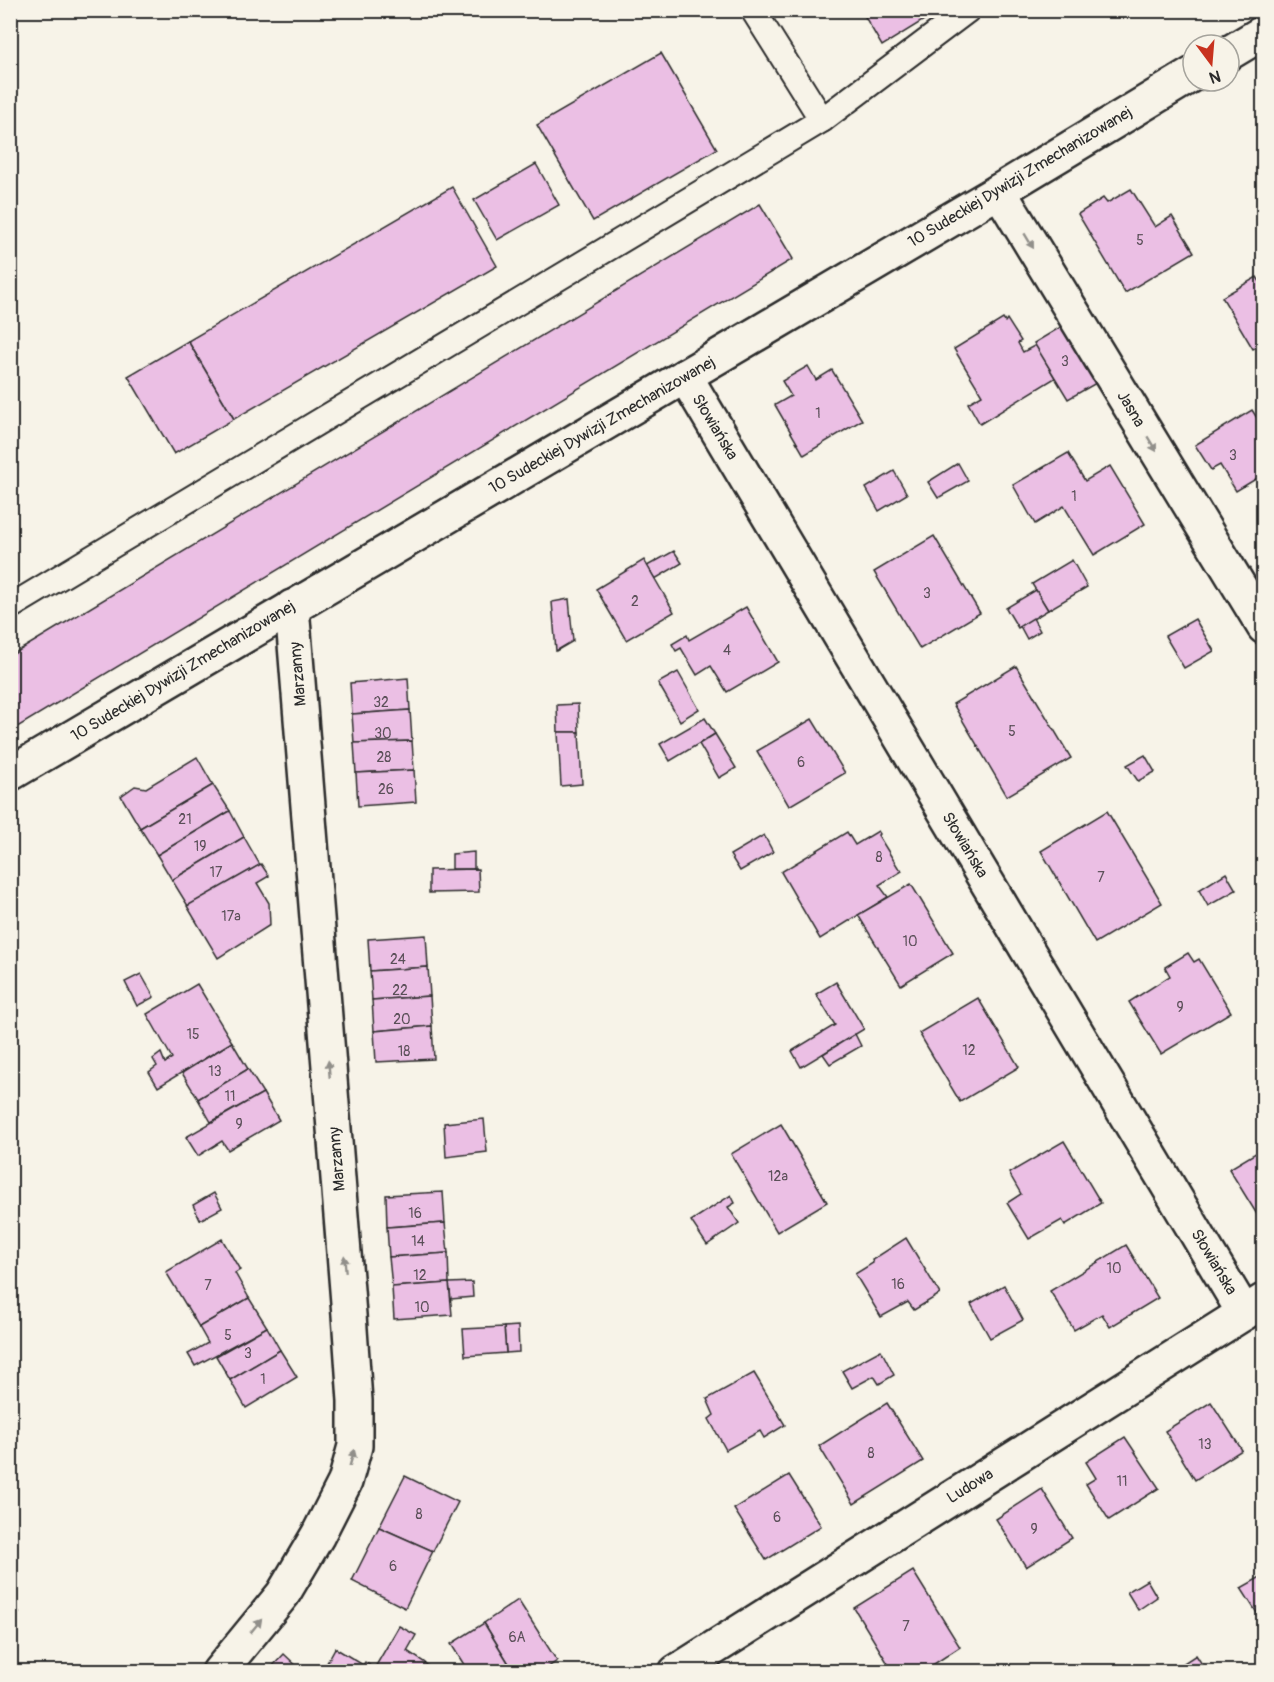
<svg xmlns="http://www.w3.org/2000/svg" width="1274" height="1682" viewBox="0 0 1274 1682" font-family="Pangolin,sans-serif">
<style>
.building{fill:#ebbfe4;stroke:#2b2b2b;stroke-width:1.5}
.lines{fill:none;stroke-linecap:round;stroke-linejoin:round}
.lane-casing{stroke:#2b2b2b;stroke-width:28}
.street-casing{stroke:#2b2b2b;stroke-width:38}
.secondary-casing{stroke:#2b2b2b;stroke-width:38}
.lane{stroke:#f7f3e8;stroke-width:24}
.street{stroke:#f7f3e8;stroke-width:33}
.secondary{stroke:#f7f3e8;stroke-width:33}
.oneway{fill:#918f8a}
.labels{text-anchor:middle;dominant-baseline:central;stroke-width:4.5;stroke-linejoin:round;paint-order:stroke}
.number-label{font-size:14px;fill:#5b5059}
.street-label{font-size:16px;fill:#2b2b2b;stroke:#f7f3e8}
</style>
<rect width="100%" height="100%" fill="#f7f3e8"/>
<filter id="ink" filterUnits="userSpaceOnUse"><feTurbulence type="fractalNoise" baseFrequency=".0167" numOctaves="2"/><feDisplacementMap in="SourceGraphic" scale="12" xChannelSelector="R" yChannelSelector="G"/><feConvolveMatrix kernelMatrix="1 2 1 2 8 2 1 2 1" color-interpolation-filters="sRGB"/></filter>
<g filter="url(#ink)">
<g class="building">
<polygon points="861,10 936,10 937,12 882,46"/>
<polygon points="661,53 717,149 593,221 537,125"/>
<polygon points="536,164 559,205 497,240 474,200"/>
<polygon points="452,187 497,266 234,419 188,341"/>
<polygon points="1131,189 1155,227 1172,216 1194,252 1125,293 1078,214 1103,198 1107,203"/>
<polygon points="760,204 793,259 14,729 10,722 10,656"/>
<polygon points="1257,277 1264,288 1264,343 1253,349 1222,297"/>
<polygon points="1003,319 1005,322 1007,319 1021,341 1018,343 1023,352 1036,345 1055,378 980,424 968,403 982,395 954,349"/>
<polygon points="1064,325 1098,382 1068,399 1034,343"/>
<polygon points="188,341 234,419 174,454 128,376"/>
<polygon points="808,366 816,380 832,370 862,420 804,455 775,405 791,396 782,381"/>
<polygon points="1252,410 1264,429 1264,474 1236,491 1220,465 1211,470 1195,445"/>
<polygon points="1068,453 1085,481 1110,466 1145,524 1094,555 1064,506 1035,524 1013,485"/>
<polygon points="958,463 968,481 938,498 928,482"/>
<polygon points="894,471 907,494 879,511 866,488"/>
<polygon points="934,536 980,613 920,649 874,572"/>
<polygon points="674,551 682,563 655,579 647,566"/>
<polygon points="644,560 674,612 626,640 596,589"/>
<polygon points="1072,560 1087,587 1048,610 1032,584"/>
<polygon points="1036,590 1048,610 1018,628 1006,608"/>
<polygon points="569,599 573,641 556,651 552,602"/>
<polygon points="746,607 778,662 727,692 711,666 697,675 681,648 676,651 672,644 687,635 689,640"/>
<polygon points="1033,618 1040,631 1027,639 1020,626"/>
<polygon points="1195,619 1214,651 1184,668 1165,636"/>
<polygon points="1016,666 1071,758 1007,796 953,704"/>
<polygon points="678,672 699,709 680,721 658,683"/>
<polygon points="408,678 410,710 352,714 350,683"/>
<polygon points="578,704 579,732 558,732 557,705"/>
<polygon points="410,710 412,741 354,743 352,714"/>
<polygon points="705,718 715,734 670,761 660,744"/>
<polygon points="812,719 845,773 789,806 757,751"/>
<polygon points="558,732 579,732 582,784 561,786"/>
<polygon points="715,734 736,768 719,778 699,744"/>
<polygon points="412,741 414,770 356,773 354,743"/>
<polygon points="1145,755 1155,772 1138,781 1127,765"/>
<polygon points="197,757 213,785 140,828 121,796 135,786 146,788"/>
<polygon points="414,770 416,802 358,806 356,773"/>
<polygon points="213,785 230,811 157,855 140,828"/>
<polygon points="230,811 244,837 172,880 157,855"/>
<polygon points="1107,811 1162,903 1095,943 1041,851"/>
<polygon points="878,831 880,834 878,835 899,869 901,869 902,871 879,885 888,897 820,939 781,872 847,832 855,845"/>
<polygon points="764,835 773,852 740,871 730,855"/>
<polygon points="244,837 260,865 188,906 172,880"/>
<polygon points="474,852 474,869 452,869 452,854"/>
<polygon points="261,864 269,876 257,883 269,903 270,925 218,958 187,906"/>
<polygon points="478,869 479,892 429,893 429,870"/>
<polygon points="1226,873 1236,890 1208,906 1199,890"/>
<polygon points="911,884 953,953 901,985 858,915"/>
<polygon points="426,935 428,967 370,971 368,939"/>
<polygon points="1188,953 1194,962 1199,959 1231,1012 1161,1054 1129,1002 1170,976 1165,967"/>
<polygon points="428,967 430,996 372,1000 370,971"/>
<polygon points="141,974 154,997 137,1006 125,982"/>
<polygon points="836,982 864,1029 801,1067 792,1051 835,1025 816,994"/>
<polygon points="197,984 232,1042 158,1087 149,1072 157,1066 153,1059 161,1053 165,1063 172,1058 147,1014"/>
<polygon points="430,996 432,1026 374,1031 372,1000"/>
<polygon points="978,998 1019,1067 960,1102 919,1033"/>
<polygon points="432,1026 434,1059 376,1062 374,1031"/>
<polygon points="855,1034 861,1046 830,1064 823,1054"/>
<polygon points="232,1042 248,1069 198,1099 182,1073"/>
<polygon points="248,1069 263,1093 211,1122 198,1099"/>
<polygon points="263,1093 279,1120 228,1150 222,1141 198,1156 186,1137"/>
<polygon points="484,1119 487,1152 446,1157 444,1123"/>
<polygon points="781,1124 827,1202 777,1232 731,1154"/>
<polygon points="1064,1141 1101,1203 1065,1225 1062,1220 1029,1239 1007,1203 1021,1194 1009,1173"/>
<polygon points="1264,1148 1264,1213 1258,1216 1229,1169"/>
<polygon points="443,1192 445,1223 387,1227 386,1195"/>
<polygon points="214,1193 222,1208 200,1220 193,1205"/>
<polygon points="731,1195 735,1203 728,1207 739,1223 707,1245 691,1221"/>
<polygon points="445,1223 448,1253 389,1257 387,1227"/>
<polygon points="906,1238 940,1294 914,1310 908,1302 881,1317 855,1274 873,1263 872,1260"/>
<polygon points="222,1239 240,1270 235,1273 249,1298 199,1327 166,1272"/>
<polygon points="1126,1245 1158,1298 1110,1327 1102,1314 1074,1330 1050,1291"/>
<polygon points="448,1253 449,1283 392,1287 389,1257"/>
<polygon points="472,1282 473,1297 451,1299 449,1283"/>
<polygon points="449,1283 452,1315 394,1319 392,1287"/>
<polygon points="1004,1285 1023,1320 990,1338 971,1304"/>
<polygon points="249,1298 267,1327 195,1366 188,1354 208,1343 199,1327"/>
<polygon points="518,1326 519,1352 506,1353 504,1327"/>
<polygon points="267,1327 280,1350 230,1380 216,1356"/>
<polygon points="504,1327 506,1353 465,1356 463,1329"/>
<polygon points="280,1350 297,1377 246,1408 230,1380"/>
<polygon points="881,1350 894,1375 879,1384 874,1376 852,1388 842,1371"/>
<polygon points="754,1373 785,1425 764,1438 760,1431 726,1450 709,1419 714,1415 707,1399"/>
<polygon points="1211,1402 1242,1450 1195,1480 1165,1431"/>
<polygon points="887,1403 923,1461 854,1504 819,1446"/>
<polygon points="1125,1437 1159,1488 1109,1520 1086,1484 1096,1478 1086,1462"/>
<polygon points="789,1475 821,1526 766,1560 734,1509"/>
<polygon points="405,1476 458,1502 433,1551 379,1527"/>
<polygon points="1042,1489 1072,1538 1026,1567 996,1519"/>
<polygon points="379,1527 433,1551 405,1608 352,1581"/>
<polygon points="913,1571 960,1647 922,1672 893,1672 854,1608"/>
<polygon points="1264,1575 1264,1624 1241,1588"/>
<polygon points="1147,1580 1157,1597 1138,1610 1127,1592"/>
<polygon points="10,1599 19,1613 10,1618"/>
<polygon points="518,1600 557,1661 541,1672 514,1672 484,1623"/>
<polygon points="484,1623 514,1672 466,1672 468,1671 451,1644"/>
<polygon points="399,1626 416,1635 407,1651 424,1662 434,1672 379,1672 374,1669"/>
<polygon points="335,1648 363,1665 365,1662 379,1672 322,1672"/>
<polygon points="284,1654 303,1672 267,1672"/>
<polygon points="1196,1655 1207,1672 1170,1672"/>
</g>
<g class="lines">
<g class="lane-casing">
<g id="lane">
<polyline points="822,120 968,10"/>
<polyline points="10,607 822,120 753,10"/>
</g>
</g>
<g class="street-casing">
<g id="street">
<polyline points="999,191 1264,627"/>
<polyline points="685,376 1244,1313"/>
<polyline points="219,1672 283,1594 318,1535 345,1482 355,1446 355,1401 349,1315 292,607"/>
<polyline points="676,1672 1263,1301"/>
</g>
</g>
<g class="secondary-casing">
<g id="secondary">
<polyline points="1229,53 1264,32"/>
<polyline points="10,774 999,191 1193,74"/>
</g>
</g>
<use href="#lane" class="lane"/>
<use href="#street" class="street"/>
<use href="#secondary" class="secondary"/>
</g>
<defs><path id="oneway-solid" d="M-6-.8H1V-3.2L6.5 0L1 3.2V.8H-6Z" transform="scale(1.5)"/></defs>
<g class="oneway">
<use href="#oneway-solid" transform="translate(1029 241) rotate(59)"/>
<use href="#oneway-solid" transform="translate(1152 444) rotate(59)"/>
<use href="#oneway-solid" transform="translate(329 1069) rotate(-95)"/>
<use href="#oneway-solid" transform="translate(345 1264) rotate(-95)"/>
<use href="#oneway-solid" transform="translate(352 1458) rotate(-74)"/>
<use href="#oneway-solid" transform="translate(256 1626) rotate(-50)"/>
</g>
</g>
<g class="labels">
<g class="number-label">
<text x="1140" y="240">5</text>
<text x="1065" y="361">3</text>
<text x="818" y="413">1</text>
<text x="1233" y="455">3</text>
<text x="1074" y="496">1</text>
<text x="927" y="593">3</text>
<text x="635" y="601">2</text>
<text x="727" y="650">4</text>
<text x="381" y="702">32</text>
<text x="1012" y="731">5</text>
<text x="383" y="733">30</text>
<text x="384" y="757">28</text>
<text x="801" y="762">6</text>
<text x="386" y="789">26</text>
<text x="185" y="819">21</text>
<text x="200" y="846">19</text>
<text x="879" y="857">8</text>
<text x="216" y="872">17</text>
<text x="1101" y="877">7</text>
<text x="231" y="916">17a</text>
<text x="910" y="941">10</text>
<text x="398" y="959">24</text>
<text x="400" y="990">22</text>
<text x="1180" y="1007">9</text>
<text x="402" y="1019">20</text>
<text x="193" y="1034">15</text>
<text x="969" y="1050">12</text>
<text x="404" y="1051">18</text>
<text x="215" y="1071">13</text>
<text x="230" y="1096">11</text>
<text x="239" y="1124">9</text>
<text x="778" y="1176">12a</text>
<text x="415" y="1213">16</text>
<text x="418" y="1241">14</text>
<text x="1114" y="1268">10</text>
<text x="420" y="1275">12</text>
<text x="898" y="1284">16</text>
<text x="208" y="1285">7</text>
<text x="422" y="1307">10</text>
<text x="228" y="1335">5</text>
<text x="248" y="1353">3</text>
<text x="263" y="1379">1</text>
<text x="1205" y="1444">13</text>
<text x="871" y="1453">8</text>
<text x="1122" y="1481">11</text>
<text x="419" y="1514">8</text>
<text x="777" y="1517">6</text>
<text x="1034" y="1529">9</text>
<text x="393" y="1566">6</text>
<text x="906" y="1626">7</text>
<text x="517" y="1637">6A</text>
</g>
<g class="street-label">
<text transform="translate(1020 177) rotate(-31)">10 Sudeckiej Dywizji Zmechanizowanej</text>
<text transform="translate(1131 409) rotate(59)">Jasna</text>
<text transform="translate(602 425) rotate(-30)">10 Sudeckiej Dywizji Zmechanizowanej</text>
<text transform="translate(715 427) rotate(59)">Słowiańska</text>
<text transform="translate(183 671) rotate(-31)">10 Sudeckiej Dywizji Zmechanizowanej</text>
<text transform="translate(298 674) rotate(-95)">Marzanny</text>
<text transform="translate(965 845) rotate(59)">Słowiańska</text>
<text transform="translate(337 1159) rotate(-95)">Marzanny</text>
<text transform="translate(1214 1262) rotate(59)">Słowiańska</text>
<text transform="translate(970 1486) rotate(-32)">Ludowa</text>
</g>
</g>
<rect width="1274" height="1682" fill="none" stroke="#f7f3e8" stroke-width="36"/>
<rect x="18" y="18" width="1238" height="1646" fill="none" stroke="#2b2b2b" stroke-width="2" filter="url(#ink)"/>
<g transform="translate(1211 63) rotate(164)"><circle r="28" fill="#f7f3e8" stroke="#a5a39c" stroke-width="1.5"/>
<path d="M0-4.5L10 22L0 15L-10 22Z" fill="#c8321e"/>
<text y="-9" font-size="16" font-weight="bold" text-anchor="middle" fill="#2b2b2b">N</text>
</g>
</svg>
